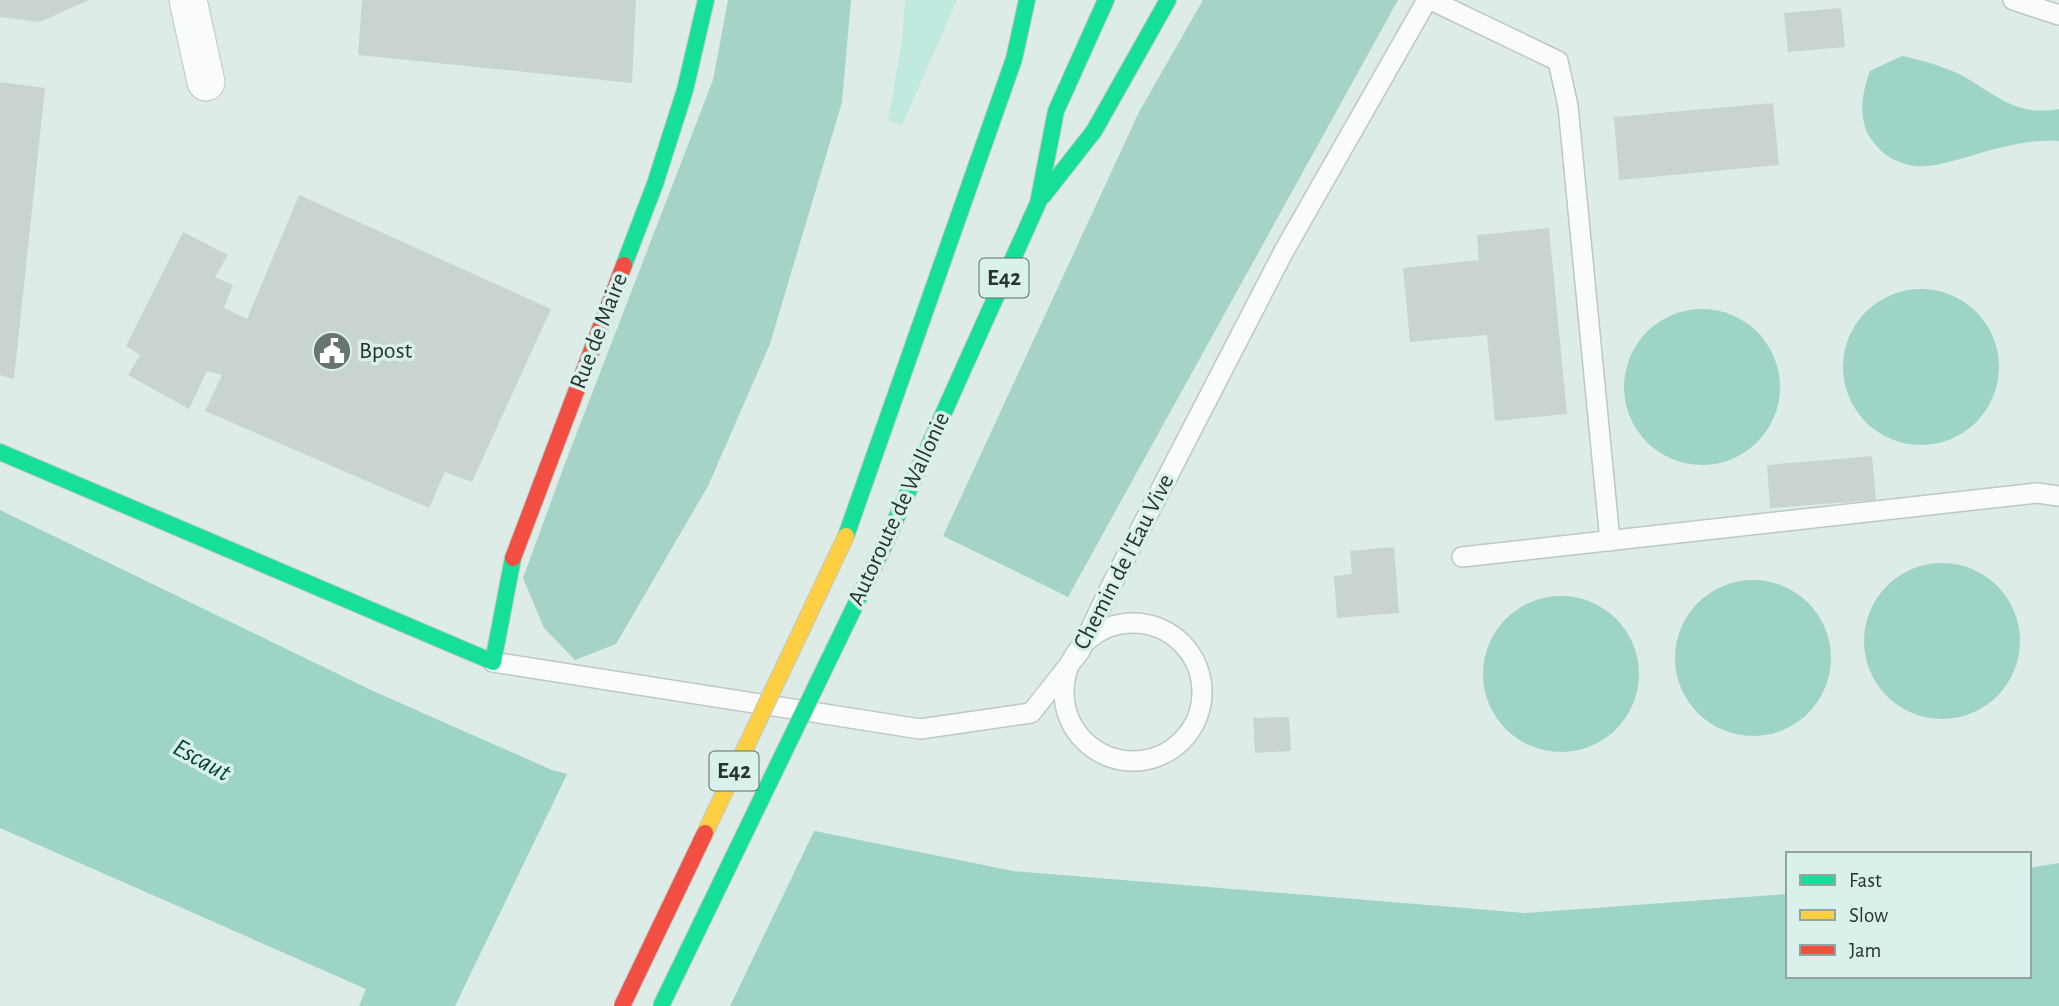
<svg xmlns="http://www.w3.org/2000/svg" width="2059" height="1006" viewBox="0 0 2059 1006" font-family="'Alegreya Sans',sans-serif">
<style>
.green{fill:#c0e9df}
.forest{fill:#a6d3c8}
.water{fill:#9ed4c7}
.pier{fill:#deece8}
.building{fill:#c9d4d1}
.lines{fill:none;stroke-linecap:round;stroke-linejoin:round}
.lane-casing{stroke:#bdc7c5;stroke-width:22}
.street-casing{stroke:#bdc7c5;stroke-width:39}
.fast-casing{stroke:#bdc7c5;stroke-width:18}
.jam-casing{stroke:#bdc7c5;stroke-width:18}
.lane{stroke:#fafcfc;stroke-width:19}
.street{stroke:#fafcfc;stroke-width:37}
.fast{stroke:#16e098;stroke-width:16}
.jam{stroke:#f24e42;stroke-width:16}
.fast-bridge-casing{stroke:#bdc7c5;stroke-width:18;stroke-linecap:butt}
.slow-bridge-casing{stroke:#bdc7c5;stroke-width:18;stroke-linecap:butt}
.jam-bridge-casing{stroke:#bdc7c5;stroke-width:18;stroke-linecap:butt}
.fast-bridge{stroke:#16e098;stroke-width:16}
.slow-bridge{stroke:#ffcf43;stroke-width:16}
.jam-bridge{stroke:#f24e42;stroke-width:16}
.labels{text-anchor:middle;dominant-baseline:central;stroke-width:7;stroke-linejoin:round;paint-order:stroke}
.shield{fill:#d8f2eb;stroke:#5e6c68;stroke-width:2}
.shield-label{font-size:23px;font-weight:bold;fill:#293330}
.street-label{font-size:24px;fill:#293330;stroke:#d8f2eb}
.poi-label{font-size:24px;fill:#293330;stroke:#d8f2eb;text-anchor:start}
.water-label{font-size:26px;font-style:italic;fill:#004137;stroke:#d8f2eb}
</style>
<rect width="100%" height="100%" fill="#deece8"/>
<polygon class="green" points="905,0 957,0 902,125 888,120 902,41"/>
<g class="forest">
<polygon points="728,0 851,0 842,102 770,344 708,486 616,644 575,660 544,628 523,578 564,466 713,80"/>
<polygon points="1203,0 1398,0 1068,597 943,536 1139,112"/>
</g>
<g class="water">
<path d="M 1902,56 C 1921,60 1942,66 1959,74 C 1995,93 2014,117 2059,109 L 2059,141 C 2031,139 2000,147 1974,155 C 1955,160 1934,168 1915,166 C 1899,164 1884,156 1874,143 C 1857,122 1861,95 1870,71 Z"/>
<circle cx="1921" cy="367" r="78"/>
<circle cx="1702" cy="387" r="78"/>
<polygon points="0,510 371,690 552,770 691,806 1013,871 1525,913 1788,894 1788,976 2029,976 2029,868 2059,863 2059,1006 359,1006 366,989 0,828"/>
<circle cx="1942" cy="641" r="78"/>
<circle cx="1753" cy="658" r="78"/>
<circle cx="1561" cy="674" r="78"/>
</g>
<polygon class="pier" points="569,770 692,802 816,827 730,1006 455,1006"/>
<g class="building">
<polygon points="0,0 89,0 40,22 0,17"/>
<polygon points="362,0 636,0 632,83 358,55"/>
<polygon points="1841,8 1845,47 1788,52 1784,13"/>
<polygon points="0,82 45,88 14,379 0,375"/>
<polygon points="1773,103 1779,165 1619,180 1614,117"/>
<polygon points="299,195 551,309 472,482 445,472 429,508 205,411 222,375 207,371 189,409 128,375 140,355 126,346 183,232 228,255 215,277 233,285 224,308 247,319"/>
<polygon points="1549,228 1567,414 1495,421 1487,335 1410,342 1403,268 1479,260 1477,235"/>
<polygon points="1872,456 1876,500 1770,508 1767,465"/>
<polygon points="1394,547 1399,613 1337,618 1334,576 1352,574 1350,551"/>
<polygon points="1289,717 1291,751 1255,753 1253,718"/>
</g>
<g class="lines">
<g class="lane-casing">
<g id="lane">
<polyline points="1431,0 1558,61 1568,106 1610,541"/>
<polyline points="2013,0 2059,15"/>
<polyline points="1462,557 2037,493 2059,496"/>
<circle cx="1133" cy="692" r="69"/>
<polyline points="493,662 920,729 1031,713 1080,651 1111,586 1284,251 1427,0"/>
</g>
</g>
<g class="street-casing">
<polyline id="street" points="188,0 206,82"/>
</g>
<g class="fast-casing">
<g id="fast">
<polyline points="1043,196 1094,131 1168,0"/>
<polyline points="624,265 655,184 685,90 706,0"/>
<polyline points="0,452 493,662 513,558"/>
<polyline points="846,536 1014,59 1027,0"/>
<polyline points="882,550 1038,203 1056,111 1106,0"/>
</g>
</g>
<g class="jam-casing">
<polyline id="jam" points="513,558 624,265"/>
</g>
<use href="#lane" class="lane"/>
<use href="#street" class="street"/>
<use href="#fast" class="fast"/>
<use href="#jam" class="jam"/>
<g class="fast-bridge-casing">
<polyline id="fast-bridge" points="661,1006 882,550"/>
</g>
<g class="slow-bridge-casing">
<polyline id="slow-bridge" points="705,833 846,536"/>
</g>
<g class="jam-bridge-casing">
<polyline id="jam-bridge" points="622,1006 705,833"/>
</g>
<use href="#fast-bridge" class="fast-bridge"/>
<use href="#slow-bridge" class="slow-bridge"/>
<use href="#jam-bridge" class="jam-bridge"/>
</g>
<defs>
<g id="civic-disc" transform="scale(2.0125)"><circle r="9.5" fill="#687470" stroke="#d8f2eb"/><path d="M-.6-6.5H3V-4.5H.6V-3L4-1V1h2V6H-6V1h2V-1L-.6-3ZM-1.2 2.5V6h2.4V2.5Z" fill="#fff"/></g>
</defs>
<g fill-rule="evenodd">
<use href="#civic-disc" x="332" y="351"/>
</g>
<g class="labels">
<g class="shield">
<rect x="979.5" y="258.5" width="49" height="39" rx="5"/>
<rect x="709.5" y="751.5" width="49" height="39" rx="5"/>
</g>
<g class="shield-label">
<text x="1004" y="278">E42</text>
<text x="734" y="771">E42</text>
</g>
<g class="street-label">
<text transform="translate(599 331) rotate(-69)">Rue de Maire</text>
<text transform="translate(899 509) rotate(-65)">Autoroute de Wallonie</text>
<text transform="translate(1124 562) rotate(-63)">Chemin de l'Eau Vive</text>
</g>
<g class="poi-label">
<text x="359" y="351">Bpost</text>
</g>
<g class="water-label">
<text transform="translate(202 760) rotate(29)">Escaut</text>
</g>
</g>
<rect x="1786" y="852" width="245" height="126" fill="#d8f2eb" stroke="#92a6a0" stroke-width="2"/>
<rect x="1800" y="875" width="35" height="10" fill="#16e098" stroke="#92a6a0" stroke-width="2"/>
<text x="1849" y="887" font-size="21" fill="#293330">Fast</text>
<rect x="1800" y="910" width="35" height="10" fill="#ffcf43" stroke="#92a6a0" stroke-width="2"/>
<text x="1849" y="922" font-size="21" fill="#293330">Slow</text>
<rect x="1800" y="945" width="35" height="10" fill="#f24e42" stroke="#92a6a0" stroke-width="2"/>
<text x="1849" y="957" font-size="21" fill="#293330">Jam</text>
</svg>
